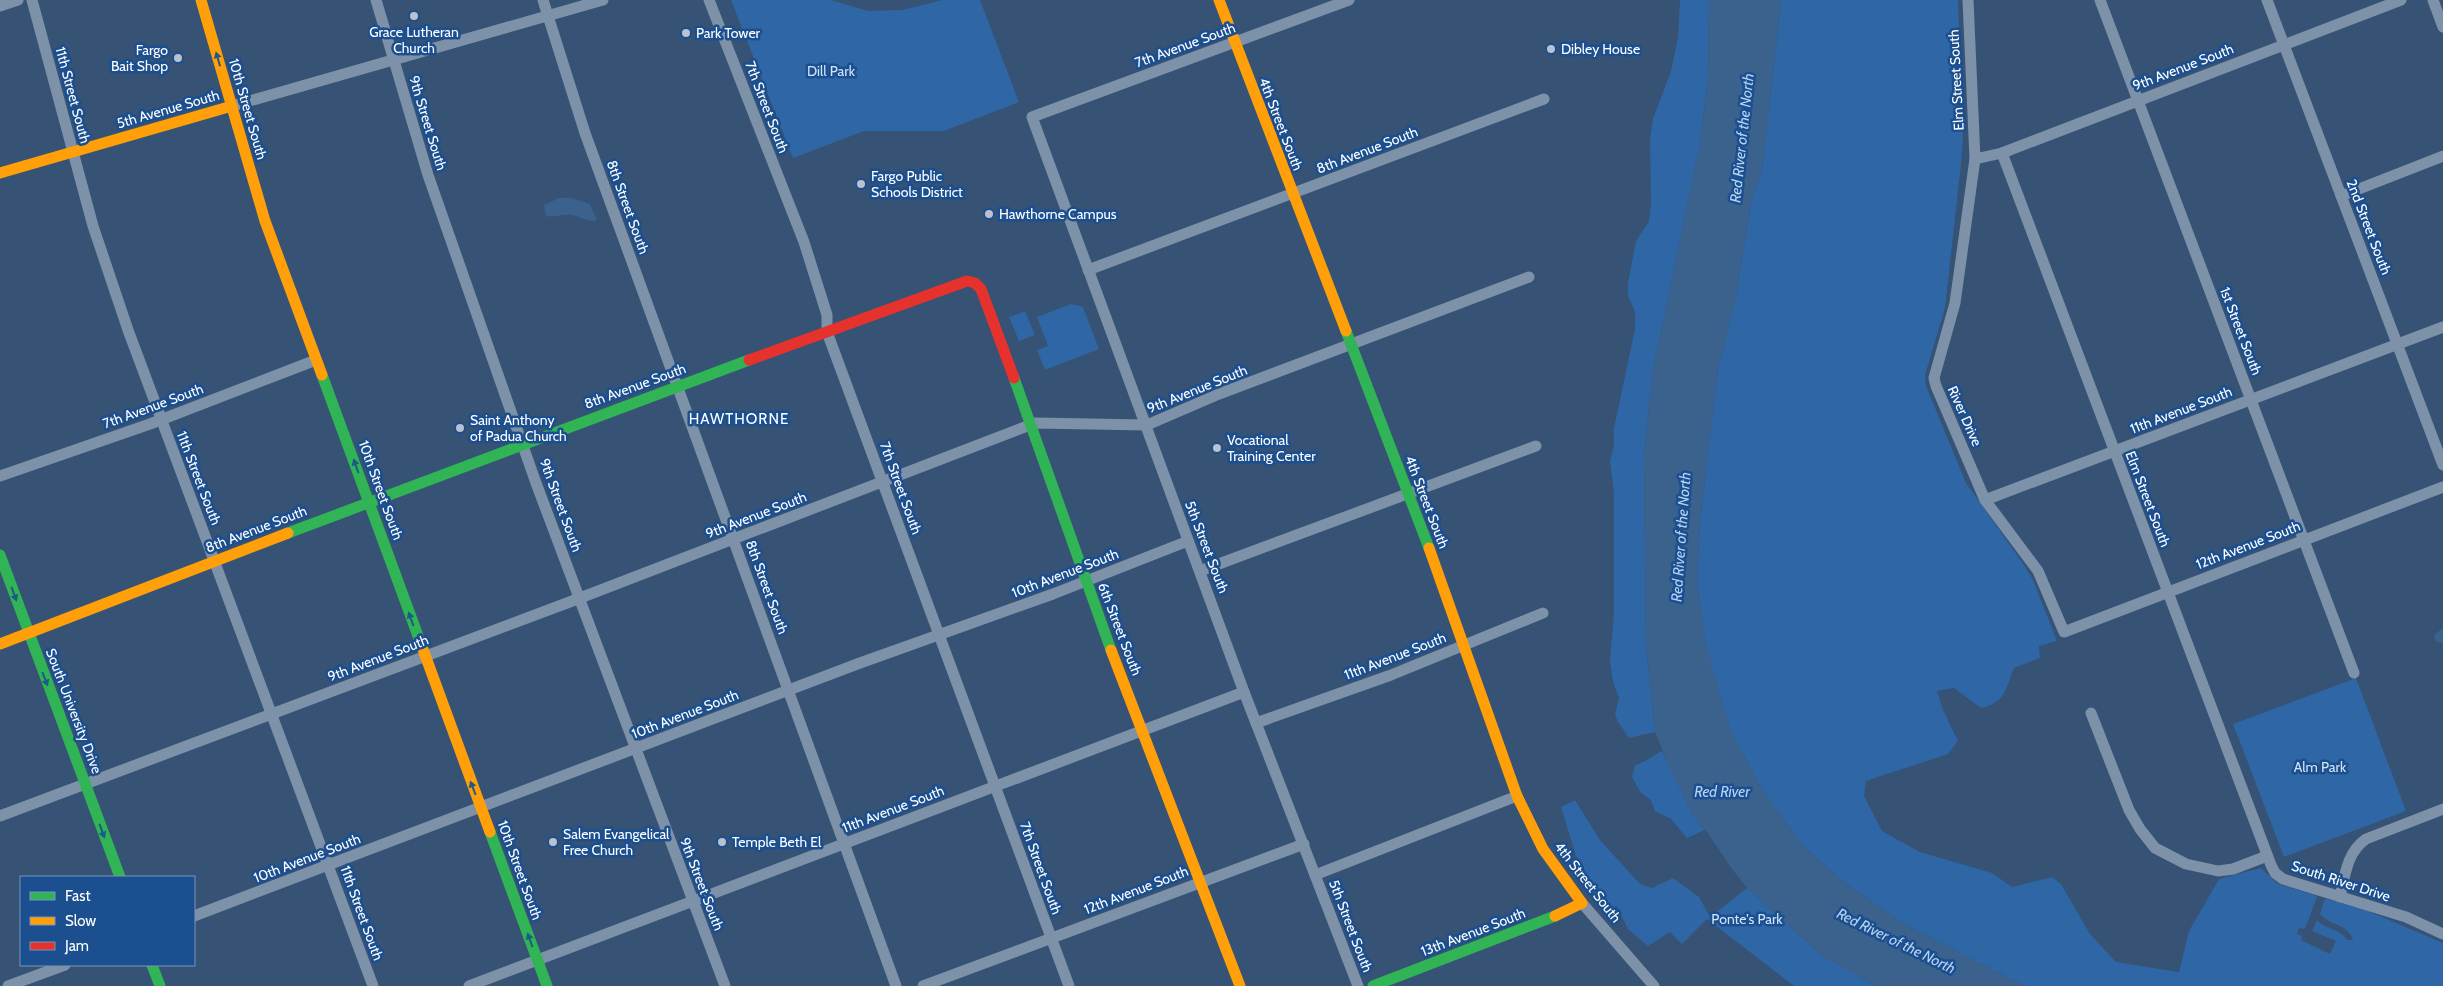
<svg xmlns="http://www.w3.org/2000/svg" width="2443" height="986" viewBox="0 0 2443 986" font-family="Cabin,sans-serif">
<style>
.green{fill:#2f66a5}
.water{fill:#3b618d}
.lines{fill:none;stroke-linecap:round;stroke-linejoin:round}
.street{stroke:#7d92a8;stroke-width:11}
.fast{stroke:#30b455;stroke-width:11}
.slow{stroke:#ff9f0a;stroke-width:11}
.jam{stroke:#e5322d;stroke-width:11}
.oneway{fill:#1d5989}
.poi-dot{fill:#b9c2ce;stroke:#1b4f8f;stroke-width:2}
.labels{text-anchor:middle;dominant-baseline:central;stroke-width:5;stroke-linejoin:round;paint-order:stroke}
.poi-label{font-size:14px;fill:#fff;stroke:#1b4f8f;text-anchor:start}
.street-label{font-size:14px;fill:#fff;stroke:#1b4f8f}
.park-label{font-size:14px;fill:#cfe3fa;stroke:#1b4f8f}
.water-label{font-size:15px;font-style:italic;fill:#b5d3f5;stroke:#1b4f8f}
.neighbourhood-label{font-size:15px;letter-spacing:1px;fill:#fff;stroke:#1b4f8f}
</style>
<rect width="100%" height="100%" fill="#365274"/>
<g class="green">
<polygon points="731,0 831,0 868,11 902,10 942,0 980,0 1019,102 944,131 864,131 793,158"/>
<polygon points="1680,0 1709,0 1708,80 1700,144 1652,375 1644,459 1646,646 1655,732 1629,738 1618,722 1615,715 1619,698 1613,682 1610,660 1614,614 1614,493 1610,461 1614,446 1614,428 1635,329 1635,311 1628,296 1628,283 1636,241 1649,221 1651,203 1650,138 1653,119 1671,71 1678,37"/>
<path d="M 1781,0 L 1958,0 L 1963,137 L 1961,164 L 1945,308 L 1925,375 L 1926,386 L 1966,483 L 2024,565 L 2033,580 L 2057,641 L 2039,646 L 2040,658 L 2014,668 C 2006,689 2005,703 1981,708 L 1954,688 L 1937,691 L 1943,710 L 1958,741 L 1948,754 L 1866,781 L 1864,796 L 1882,831 L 1920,852 L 1992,873 L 2012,887 L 2052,877 L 2061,884 L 2090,934 L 2116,962 L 2179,972 L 2189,931 L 2219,879 L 2261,868 L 2278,884 L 2315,895 L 2317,897 L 2305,929 L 2299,928 L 2297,934 L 2302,936 L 2301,940 L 2330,954 L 2336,941 L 2312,931 L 2317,920 C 2326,930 2340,928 2347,940 L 2353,940 C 2347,923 2330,926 2320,914 L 2324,900 L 2327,899 L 2363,909 L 2443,943 L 2443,986 L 2025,986 L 1907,926 L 1846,884 L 1802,845 L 1762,790 L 1731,732 L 1715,682 L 1705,641 L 1697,582 L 1700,520 L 1718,370 L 1736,296 L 1752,198 L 1762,169 Z"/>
<polygon points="1071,304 1083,307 1099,349 1045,370 1037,350 1048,346 1037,317"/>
<polygon points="1025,311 1035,335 1019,341 1009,317"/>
<polygon points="2356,678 2406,811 2284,857 2233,724"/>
<path d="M 1662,751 L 1692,814 L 1705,830 L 1687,838 L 1671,819 L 1655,811 L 1651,800 L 1641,793 L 1632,777 L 1635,765 C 1645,763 1653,755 1662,751 Z"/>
<polygon points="1575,800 1600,840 1640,884 1652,888 1673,878 1699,897 1710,917 1747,888 1824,957 1877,986 1794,986 1707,919 1682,944 1670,932 1648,946 1628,929 1617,906 1603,910 1580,882 1581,872 1561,807"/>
</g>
<g class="water">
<polygon points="1709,0 1781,0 1762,169 1752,198 1736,296 1718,370 1700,520 1697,582 1705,641 1731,732 1762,790 1802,845 1846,884 1907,926 2025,986 1877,986 1824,957 1747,888 1732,869 1707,832 1692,814 1670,769 1655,732 1646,646 1644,459 1652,375 1700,144 1708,80"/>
<path d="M 559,198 L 572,198 L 590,204 L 597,220 C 587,223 580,215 570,215 C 561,214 555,218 546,216 L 544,205 Z"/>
<polygon points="2443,628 2443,643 2436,642 2434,635"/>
</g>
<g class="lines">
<g class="street">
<polyline points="32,0 93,226 128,330 373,986"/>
<polyline points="376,0 428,175 536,483 725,986"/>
<polyline points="543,0 585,133 896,986"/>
<polyline points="709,0 804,242 827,315 827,332 1069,986"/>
<polyline points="1349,0 1032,117 1244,692 1358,986"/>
<polyline points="1968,0 1975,159 1955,303 1934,378 1936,386 1985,500 2038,571 2064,632 2443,487"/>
<polyline points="2100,0 2354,673"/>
<polyline points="2267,0 2443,465"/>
<polyline points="2433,0 2443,27"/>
<polyline points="0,6 18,0"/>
<polyline points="232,106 603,0"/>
<polyline points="2002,153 2271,865 2275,873 2283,879 2406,917 2443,934"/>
<polyline points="1975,159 2002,153 2401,0"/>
<polyline points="2341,196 2443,156"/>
<polyline points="1088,270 1544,99"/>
<polyline points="0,476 150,424 316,360"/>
<polyline points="1985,500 2443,327"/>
<polyline points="1200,571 1536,446"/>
<polyline points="2091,713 2129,810 2140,829 2155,848 2186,864 2218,871 2233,869 2267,856"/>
<polyline points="1256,723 1391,675 1543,613"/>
<polyline points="0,816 567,603 1035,423 1147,425 1219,394 1529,277"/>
<polyline points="1315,875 1517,796"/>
<path d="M 2340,897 C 2345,875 2347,852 2366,839 L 2443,809"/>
<polyline points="1582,903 1654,986"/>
<polyline points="194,916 860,663 1053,594 1188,541"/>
<polyline points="8,986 65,965"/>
<polyline points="469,986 1244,692"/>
<polyline points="923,986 1304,844"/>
</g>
<g class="fast">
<polyline points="1346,331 1429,548"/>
<polyline points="322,375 421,644"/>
<polyline points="1014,378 1111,650"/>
<polyline points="288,533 749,360"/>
<polyline points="0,555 120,877"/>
<polyline points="490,832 547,986"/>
<polyline points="152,965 160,986"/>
<polyline points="1373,986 1555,916"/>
</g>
<g class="slow">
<polyline points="201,0 265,221 322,375"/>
<polyline points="1219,0 1346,331"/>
<polyline points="0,173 232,106"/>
<polyline points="1429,548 1517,796 1543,849 1582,903 1555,916"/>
<polyline points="0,644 288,533"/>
<polyline points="421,644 490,832"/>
<polyline points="1111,650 1240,986"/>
</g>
<polyline class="jam" points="749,360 967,281 975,283 981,289 1014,378"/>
</g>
<defs><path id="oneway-solid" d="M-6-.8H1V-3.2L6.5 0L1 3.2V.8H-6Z" transform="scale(1.25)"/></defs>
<g class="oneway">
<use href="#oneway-solid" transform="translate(218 59) rotate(-106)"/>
<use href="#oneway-solid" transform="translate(356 466) rotate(-110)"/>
<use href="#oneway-solid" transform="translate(14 594) rotate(70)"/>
<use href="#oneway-solid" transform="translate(411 619) rotate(-110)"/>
<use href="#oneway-solid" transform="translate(45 679) rotate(69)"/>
<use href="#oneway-solid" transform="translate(473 788) rotate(-111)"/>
<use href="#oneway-solid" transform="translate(102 831) rotate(70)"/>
<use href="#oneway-solid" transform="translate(530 940) rotate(-110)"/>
</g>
<g class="poi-dot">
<circle cx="414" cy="16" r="5"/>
<circle cx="686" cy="33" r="5"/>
<circle cx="1551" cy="49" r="5"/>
<circle cx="178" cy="58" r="5"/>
<circle cx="861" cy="184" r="5"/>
<circle cx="989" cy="214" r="5"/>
<circle cx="460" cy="428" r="5"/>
<circle cx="1217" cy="448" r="5"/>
<circle cx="553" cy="842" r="5"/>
<circle cx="722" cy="842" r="5"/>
</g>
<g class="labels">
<g class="poi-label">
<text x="414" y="32" text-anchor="middle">Grace Lutheran<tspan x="414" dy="16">Church</tspan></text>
<text x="696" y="33">Park Tower</text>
<text x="1561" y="49">Dibley House</text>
<text x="168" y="50" text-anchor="end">Fargo<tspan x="168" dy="16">Bait Shop</tspan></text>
<text x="871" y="176">Fargo Public<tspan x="871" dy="16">Schools District</tspan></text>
<text x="999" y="214">Hawthorne Campus</text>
<text x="470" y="420">Saint Anthony<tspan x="470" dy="16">of Padua Church</tspan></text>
<text x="1227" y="440">Vocational<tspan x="1227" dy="16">Training Center</tspan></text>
<text x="563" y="834">Salem Evangelical<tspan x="563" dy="16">Free Church</tspan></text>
<text x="732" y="842">Temple Beth El</text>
</g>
<g class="street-label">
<text transform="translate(1185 45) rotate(-20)">7th Avenue South</text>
<text transform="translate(2183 67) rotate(-21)">9th Avenue South</text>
<text transform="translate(1956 80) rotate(-93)">Elm Street South</text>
<text transform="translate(73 95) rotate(75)">11th Street South</text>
<text transform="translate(767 107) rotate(69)">7th Street South</text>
<text transform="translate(168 109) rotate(-16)">5th Avenue South</text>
<text transform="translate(248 109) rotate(74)">10th Street South</text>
<text transform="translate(428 123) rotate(73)">9th Street South</text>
<text transform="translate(1281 124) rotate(69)">4th Street South</text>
<text transform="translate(1367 150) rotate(-21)">8th Avenue South</text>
<text transform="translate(628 207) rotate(70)">8th Street South</text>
<text transform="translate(2369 227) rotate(69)">2nd Street South</text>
<text transform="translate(2241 331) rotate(69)">1st Street South</text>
<text transform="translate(635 386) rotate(-20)">8th Avenue South</text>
<text transform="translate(1197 389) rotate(-22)">9th Avenue South</text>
<text transform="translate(153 406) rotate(-20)">7th Avenue South</text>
<text transform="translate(2181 410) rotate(-21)">11th Avenue South</text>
<text transform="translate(1965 416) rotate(66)">River Drive</text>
<text transform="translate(199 478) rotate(69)">11th Street South</text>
<text transform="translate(901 488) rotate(70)">7th Street South</text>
<text transform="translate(381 490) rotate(70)">10th Street South</text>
<text transform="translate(2148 499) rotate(69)">Elm Street South</text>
<text transform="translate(1427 502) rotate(69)">4th Street South</text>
<text transform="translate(561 505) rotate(70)">9th Street South</text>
<text transform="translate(756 515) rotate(-21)">9th Avenue South</text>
<text transform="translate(256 529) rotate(-21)">8th Avenue South</text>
<text transform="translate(2248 545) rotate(-21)">12th Avenue South</text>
<text transform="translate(1207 547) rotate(69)">5th Street South</text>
<text transform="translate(1065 573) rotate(-21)">10th Avenue South</text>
<text transform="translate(767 587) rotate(70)">8th Street South</text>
<text transform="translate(1120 629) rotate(69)">6th Street South</text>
<text transform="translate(1395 656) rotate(-21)">11th Avenue South</text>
<text transform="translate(378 658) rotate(-21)">9th Avenue South</text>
<text transform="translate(74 711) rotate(69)">South University Drive</text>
<text transform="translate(685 714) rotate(-21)">10th Avenue South</text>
<text transform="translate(893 809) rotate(-21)">11th Avenue South</text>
<text transform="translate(307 858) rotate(-21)">10th Avenue South</text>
<text transform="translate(1041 868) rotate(70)">7th Street South</text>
<text transform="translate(520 870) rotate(70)">10th Street South</text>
<text transform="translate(2341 881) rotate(18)">South River Drive</text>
<text transform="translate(1588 882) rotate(52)">4th Street South</text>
<text transform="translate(702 884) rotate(69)">9th Street South</text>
<text transform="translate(1136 890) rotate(-21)">12th Avenue South</text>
<text transform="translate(362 913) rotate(70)">11th Street South</text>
<text transform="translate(1351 926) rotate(69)">5th Street South</text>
<text transform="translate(1473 932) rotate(-21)">13th Avenue South</text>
</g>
<g class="park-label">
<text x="831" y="71">Dill Park</text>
<text x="2320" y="767">Alm Park</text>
<text x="1747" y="919">Ponte's Park</text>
</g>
<g class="water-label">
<text transform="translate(1742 138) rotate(-84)">Red River of the North</text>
<text transform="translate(1681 537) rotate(-86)">Red River of the North</text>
<text x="1722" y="792">Red River</text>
<text transform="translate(1896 941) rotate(26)">Red River of the North</text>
</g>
<g class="neighbourhood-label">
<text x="739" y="419">HAWTHORNE</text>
</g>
</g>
<rect x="20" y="876" width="175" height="90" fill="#1b4f8f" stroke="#7695bc"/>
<rect x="30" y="892" width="25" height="8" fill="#30b455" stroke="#7695bc"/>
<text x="65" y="901" font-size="15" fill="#ffffff">Fast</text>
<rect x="30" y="917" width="25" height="8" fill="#ff9f0a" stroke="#7695bc"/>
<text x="65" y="926" font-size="15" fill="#ffffff">Slow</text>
<rect x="30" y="942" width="25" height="8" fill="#e5322d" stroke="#7695bc"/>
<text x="65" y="951" font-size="15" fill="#ffffff">Jam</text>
</svg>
